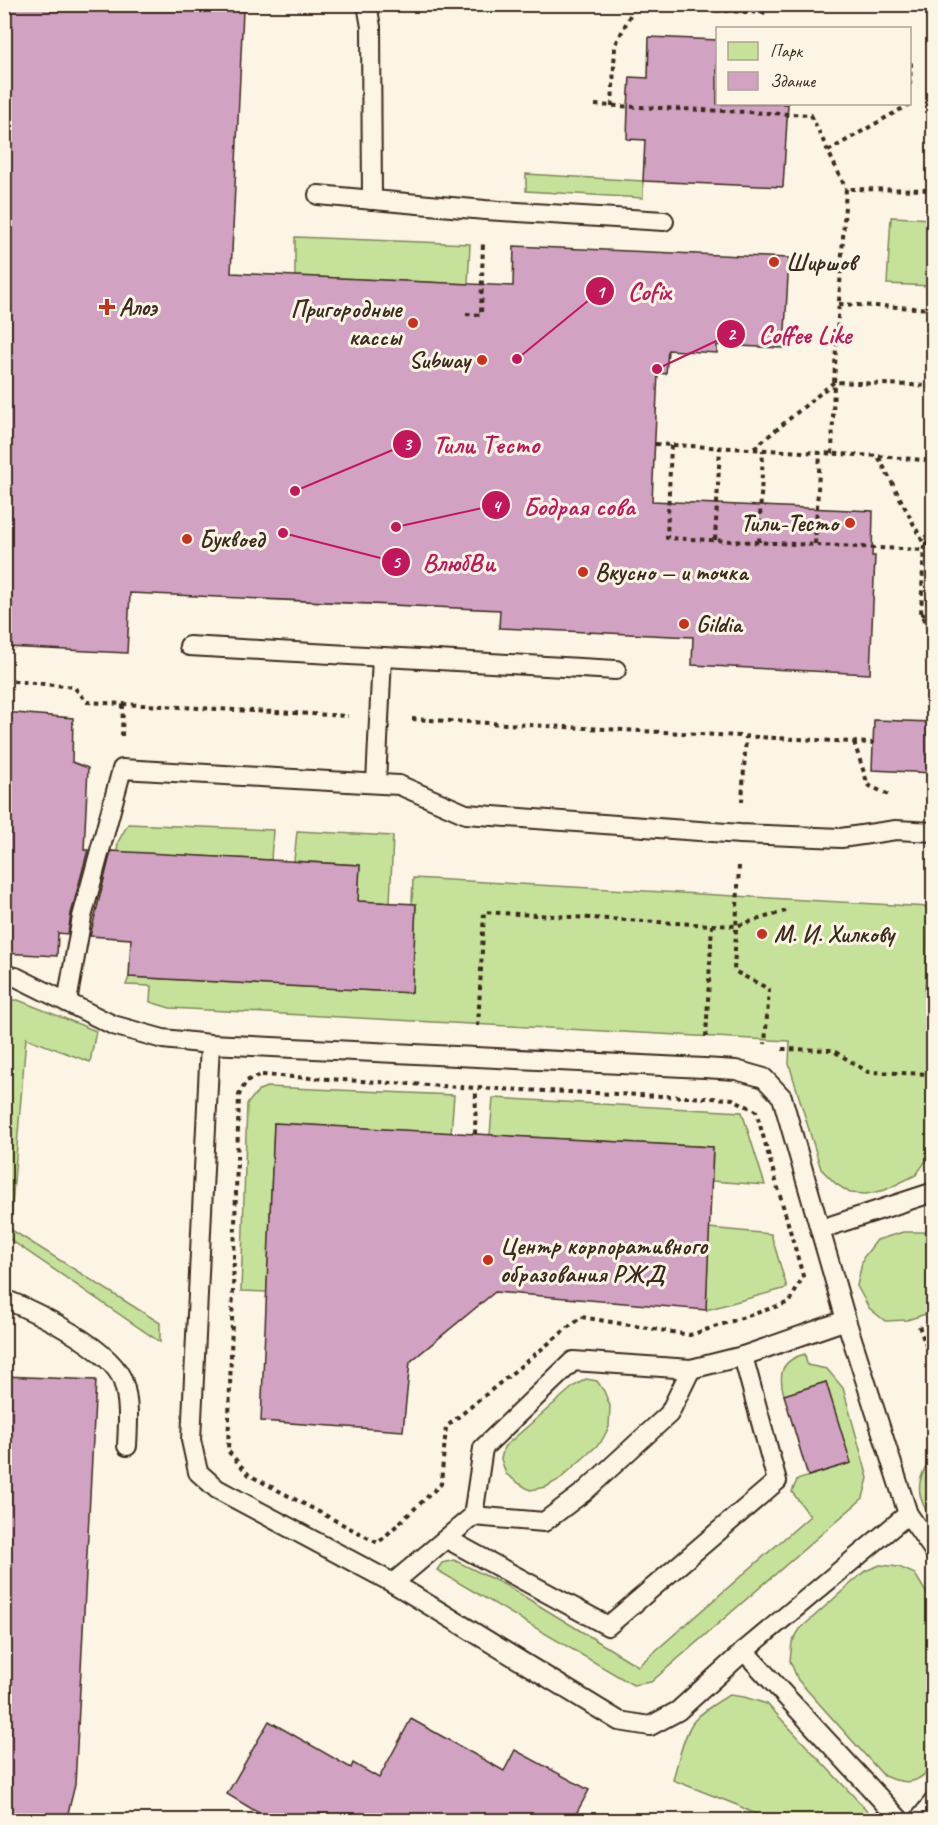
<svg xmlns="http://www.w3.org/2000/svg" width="938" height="1825" viewBox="0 0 938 1825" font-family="Caveat,sans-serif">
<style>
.green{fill:#c6e29a;stroke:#80865c;stroke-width:1.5}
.building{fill:#d1a2c2;stroke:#3b2a1e;stroke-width:1.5}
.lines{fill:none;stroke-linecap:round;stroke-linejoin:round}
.lane-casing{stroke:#3b2a1e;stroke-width:22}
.path{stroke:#3b2a1e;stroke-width:4;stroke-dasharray:4.5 4.5;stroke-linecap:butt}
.lane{stroke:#fcf5e5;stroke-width:18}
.poi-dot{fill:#c8321e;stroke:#fcf5e5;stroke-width:2}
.labels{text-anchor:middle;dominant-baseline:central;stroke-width:6;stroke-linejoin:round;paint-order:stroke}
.poi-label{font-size:24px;font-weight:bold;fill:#3b2a1e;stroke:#fcf5e5;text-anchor:start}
.leader{fill:none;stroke:#c2185b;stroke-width:2}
.callout-dot{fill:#c2185b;stroke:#fcf5e5;stroke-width:2}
.mark-label{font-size:18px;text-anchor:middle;font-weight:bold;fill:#fff}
.callout-label{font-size:26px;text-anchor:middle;font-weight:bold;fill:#c2185b;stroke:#fcf5e5;stroke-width:6;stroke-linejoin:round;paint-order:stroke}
</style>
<rect width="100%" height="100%" fill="#fcf5e5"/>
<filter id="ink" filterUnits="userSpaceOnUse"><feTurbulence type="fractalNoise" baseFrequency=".0167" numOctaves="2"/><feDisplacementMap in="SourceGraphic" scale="12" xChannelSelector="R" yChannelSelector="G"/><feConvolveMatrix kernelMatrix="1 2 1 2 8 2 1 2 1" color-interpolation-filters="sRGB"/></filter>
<g filter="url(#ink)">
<g class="green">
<polygon points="526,174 643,181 643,198 526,191"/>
<polygon points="891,217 933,219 933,286 887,284"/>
<polygon points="295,237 470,244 468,284 295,276"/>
<polygon points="128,824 273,830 271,860 117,852 118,842"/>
<polygon points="297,831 393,836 390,903 358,901 360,865 294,861"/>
<polygon points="930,866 933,866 933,901 929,901"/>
<polygon points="413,878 929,907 925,996 933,997 933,1151 916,1175 885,1190 866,1194 850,1193 836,1184 821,1169 789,1064 790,1041 170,1008 150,1002 151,986 126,985 129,977 412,993 416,905 412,904"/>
<polygon points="5,1000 18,1000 96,1031 90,1062 26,1038 10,1229 160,1323 160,1342 5,1236"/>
<polygon points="267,1087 454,1095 451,1133 274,1123 267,1292 241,1291 247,1104 259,1090"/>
<polygon points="493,1098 742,1112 765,1185 712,1181 713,1147 490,1135"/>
<polygon points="709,1228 771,1234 787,1288 706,1310"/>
<polygon points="903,1232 924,1232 933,1235 933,1335 926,1314 907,1320 885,1321 869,1308 857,1286 863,1258 877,1240"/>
<path d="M 805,1354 L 807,1365 L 827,1369 L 843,1388 L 868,1478 L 863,1498 L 651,1682 L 633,1685 L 437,1570 L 442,1563 L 454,1560 L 507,1586 L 638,1666 L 810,1516 L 792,1492 L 797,1480 L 850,1463 L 826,1382 L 784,1395 C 778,1373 781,1360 805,1354 Z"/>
<polygon points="586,1379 597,1381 604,1391 610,1406 609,1427 601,1442 560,1479 546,1487 530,1490 520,1484 506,1474 501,1459 504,1447 574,1386"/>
<path d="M 933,1456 L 933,1522 C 916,1497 914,1481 933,1456 Z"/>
<path d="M 880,1565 L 899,1567 L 915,1574 L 933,1604 L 933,1764 C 919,1785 906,1785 884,1776 L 798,1680 L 790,1661 L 792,1642 L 800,1629 L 865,1571 Z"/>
<path d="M 729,1695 L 744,1697 L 767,1704 L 876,1820 L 768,1820 L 737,1805 L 673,1780 C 677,1765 684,1733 694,1721 C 704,1710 716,1703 729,1695 Z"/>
</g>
<g class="building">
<polygon points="4,4 230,4 230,9 243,10 231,273 513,286 514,246 789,258 784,348 717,345 717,353 668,350 666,374 658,373 652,501 873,511 872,556 875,556 870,674 692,665 693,637 499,628 500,610 130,593 127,653 7,647 9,601 4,601"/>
<polygon points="649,37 717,40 717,104 788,104 783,187 643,181 645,140 627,139 628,107 630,77 648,78"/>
<polygon points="4,712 73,718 72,762 88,768 84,850 88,850 71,914 68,934 58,933 57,956 4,953"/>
<polygon points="874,720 933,722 933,773 872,770"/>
<polygon points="111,851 360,865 358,901 416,904 412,993 129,977 131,939 90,936"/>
<polygon points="274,1123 713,1147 706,1310 495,1292 410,1362 403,1431 261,1421"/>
<polygon points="4,1376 96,1380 75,1785 66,1821 4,1821"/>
<polygon points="826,1382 851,1463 808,1476 784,1395"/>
<polygon points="411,1719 504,1771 515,1750 589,1790 572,1821 272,1821 227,1794 269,1721 351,1768 353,1763 379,1778"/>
</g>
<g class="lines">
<g class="lane-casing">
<g id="lane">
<polyline points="367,4 371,27 372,200"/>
<polyline points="318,195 485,210 664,221"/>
<polyline points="189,646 616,670"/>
<polyline points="376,783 382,657"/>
<polyline points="4,975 16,977 113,1025 163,1039 210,1044 704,1068 736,1070 764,1078 782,1097 846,1320 908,1514 934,1551"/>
<polyline points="67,1002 82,917 122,769 399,785 466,814 740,834 841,838 896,830 934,832"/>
<polyline points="210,1044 191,1440 198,1472 217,1489 393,1583 619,1721 650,1726 678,1711 744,1651 908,1514"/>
<polyline points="821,1229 934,1192"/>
<path d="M 4,1299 C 35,1311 114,1350 123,1382 C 130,1402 128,1425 127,1446"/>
<polyline points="473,1516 544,1522 584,1492 669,1414 691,1369"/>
<polyline points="447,1539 608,1626 777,1481 743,1356"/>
<polyline points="393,1583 473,1516 483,1448 573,1361 691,1369 743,1356 846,1320"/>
<polyline points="744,1651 900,1820"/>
<polyline points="919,1820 934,1801"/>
</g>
</g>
<g class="path">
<polyline points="264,4 269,5"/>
<polyline points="635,6 768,13"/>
<polyline points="910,85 911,61"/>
<polyline points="595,105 811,115 846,189"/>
<polyline points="612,106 615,46 635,5"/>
<polyline points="828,151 908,105 908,104"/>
<polyline points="839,304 934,309"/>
<polyline points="466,314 481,315 483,241"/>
<polyline points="655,444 878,456 924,544 921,614 934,640"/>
<polyline points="671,445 667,538 924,550"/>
<polyline points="754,448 834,382 934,386"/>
<polyline points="832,454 834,382 846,189 934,190"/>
<polyline points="879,456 934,461"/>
<polyline points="715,540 720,448"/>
<polyline points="759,542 763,450"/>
<polyline points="815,544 820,453"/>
<polyline points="924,544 934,544"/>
<polyline points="921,614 934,615"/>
<polyline points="4,680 74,687 87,702 348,716"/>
<polyline points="412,719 873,743"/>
<polyline points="122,736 123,704"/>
<polyline points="854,742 868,785 891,796"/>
<polyline points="742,802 746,736"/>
<polyline points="739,866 734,971 769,989 765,1044"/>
<polyline points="712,925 736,926 789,910"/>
<polyline points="478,1026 484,912 712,925 706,1037"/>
<polyline points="782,1049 832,1050 868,1072 934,1074"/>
<polygon points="262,1075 476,1088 733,1099 756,1111 803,1276 790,1302 690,1335 581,1317 446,1427 441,1484 378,1543 249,1475 228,1451 239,1095 246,1081"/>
<polyline points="475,1134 476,1090"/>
<polyline points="919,1326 934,1368"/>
</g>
<use href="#lane" class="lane"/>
</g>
</g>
<g class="poi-dot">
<circle cx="774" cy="262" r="6"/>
<path d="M104 298h6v6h6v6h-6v6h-6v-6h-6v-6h6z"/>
<circle cx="413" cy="323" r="6"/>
<circle cx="482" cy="360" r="6"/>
<circle cx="850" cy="523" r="6"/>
<circle cx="187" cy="539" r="6"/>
<circle cx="583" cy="572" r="6"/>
<circle cx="684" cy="624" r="6"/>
<circle cx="762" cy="934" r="6"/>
<circle cx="488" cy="1260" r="6"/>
</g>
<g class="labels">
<g class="poi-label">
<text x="786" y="262">Ширшов</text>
<text x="119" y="307">Алоэ</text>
<text x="401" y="309" text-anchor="end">Пригородные<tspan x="401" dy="28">кассы</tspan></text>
<text x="470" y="360" text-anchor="end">Subway</text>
<text x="838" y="523" text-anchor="end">Тили-Тесто</text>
<text x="199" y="539">Буквоед</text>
<text x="595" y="572">Вкусно — и точка</text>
<text x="696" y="624">Gildia</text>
<text x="774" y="934">М. И. Хилкову</text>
<text x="500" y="1246">Центр корпоративного<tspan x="500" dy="28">образования РЖД</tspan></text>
</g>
</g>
<path class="leader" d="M517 359L600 291M657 369L731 334M295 491L407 444M396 527L496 505M283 533L396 562"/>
<g class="callout-dot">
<circle cx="517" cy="359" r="6"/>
<circle cx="657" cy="369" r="6"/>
<circle cx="295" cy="491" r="6"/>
<circle cx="396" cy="527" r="6"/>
<circle cx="283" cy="533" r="6"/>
<circle cx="600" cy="291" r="15"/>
<circle cx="731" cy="334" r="15"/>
<circle cx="407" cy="444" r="15"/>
<circle cx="496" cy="505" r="15"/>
<circle cx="396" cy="562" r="15"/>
</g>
<g class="mark-label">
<text x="600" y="298">1</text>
<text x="731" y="340">2</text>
<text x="407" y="450">3</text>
<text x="496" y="512">4</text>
<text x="396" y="568">5</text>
</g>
<g class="callout-label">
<text x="649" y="300">Cofix</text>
<text x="805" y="343">Coffee Like</text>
<text x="486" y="453">Тили Тесто</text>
<text x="579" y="515">Бодрая сова</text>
<text x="459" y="571">ВлюбВи</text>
</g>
<rect width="938" height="1825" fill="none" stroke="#fcf5e5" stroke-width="24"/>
<rect x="12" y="12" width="914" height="1801" fill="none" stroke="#3b2a1e" stroke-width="2" filter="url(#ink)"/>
<rect x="716" y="27" width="195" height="78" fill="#fcf5e5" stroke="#afa495" stroke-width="1.5"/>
<rect x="728" y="42" width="30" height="18" fill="#c6e29a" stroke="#afa495" stroke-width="1.5"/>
<text x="770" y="57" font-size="18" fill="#3b2a1e">Парк</text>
<rect x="728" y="72" width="30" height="18" fill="#d1a2c2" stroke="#afa495" stroke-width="1.5"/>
<text x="770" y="87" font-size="18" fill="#3b2a1e">Здание</text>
</svg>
